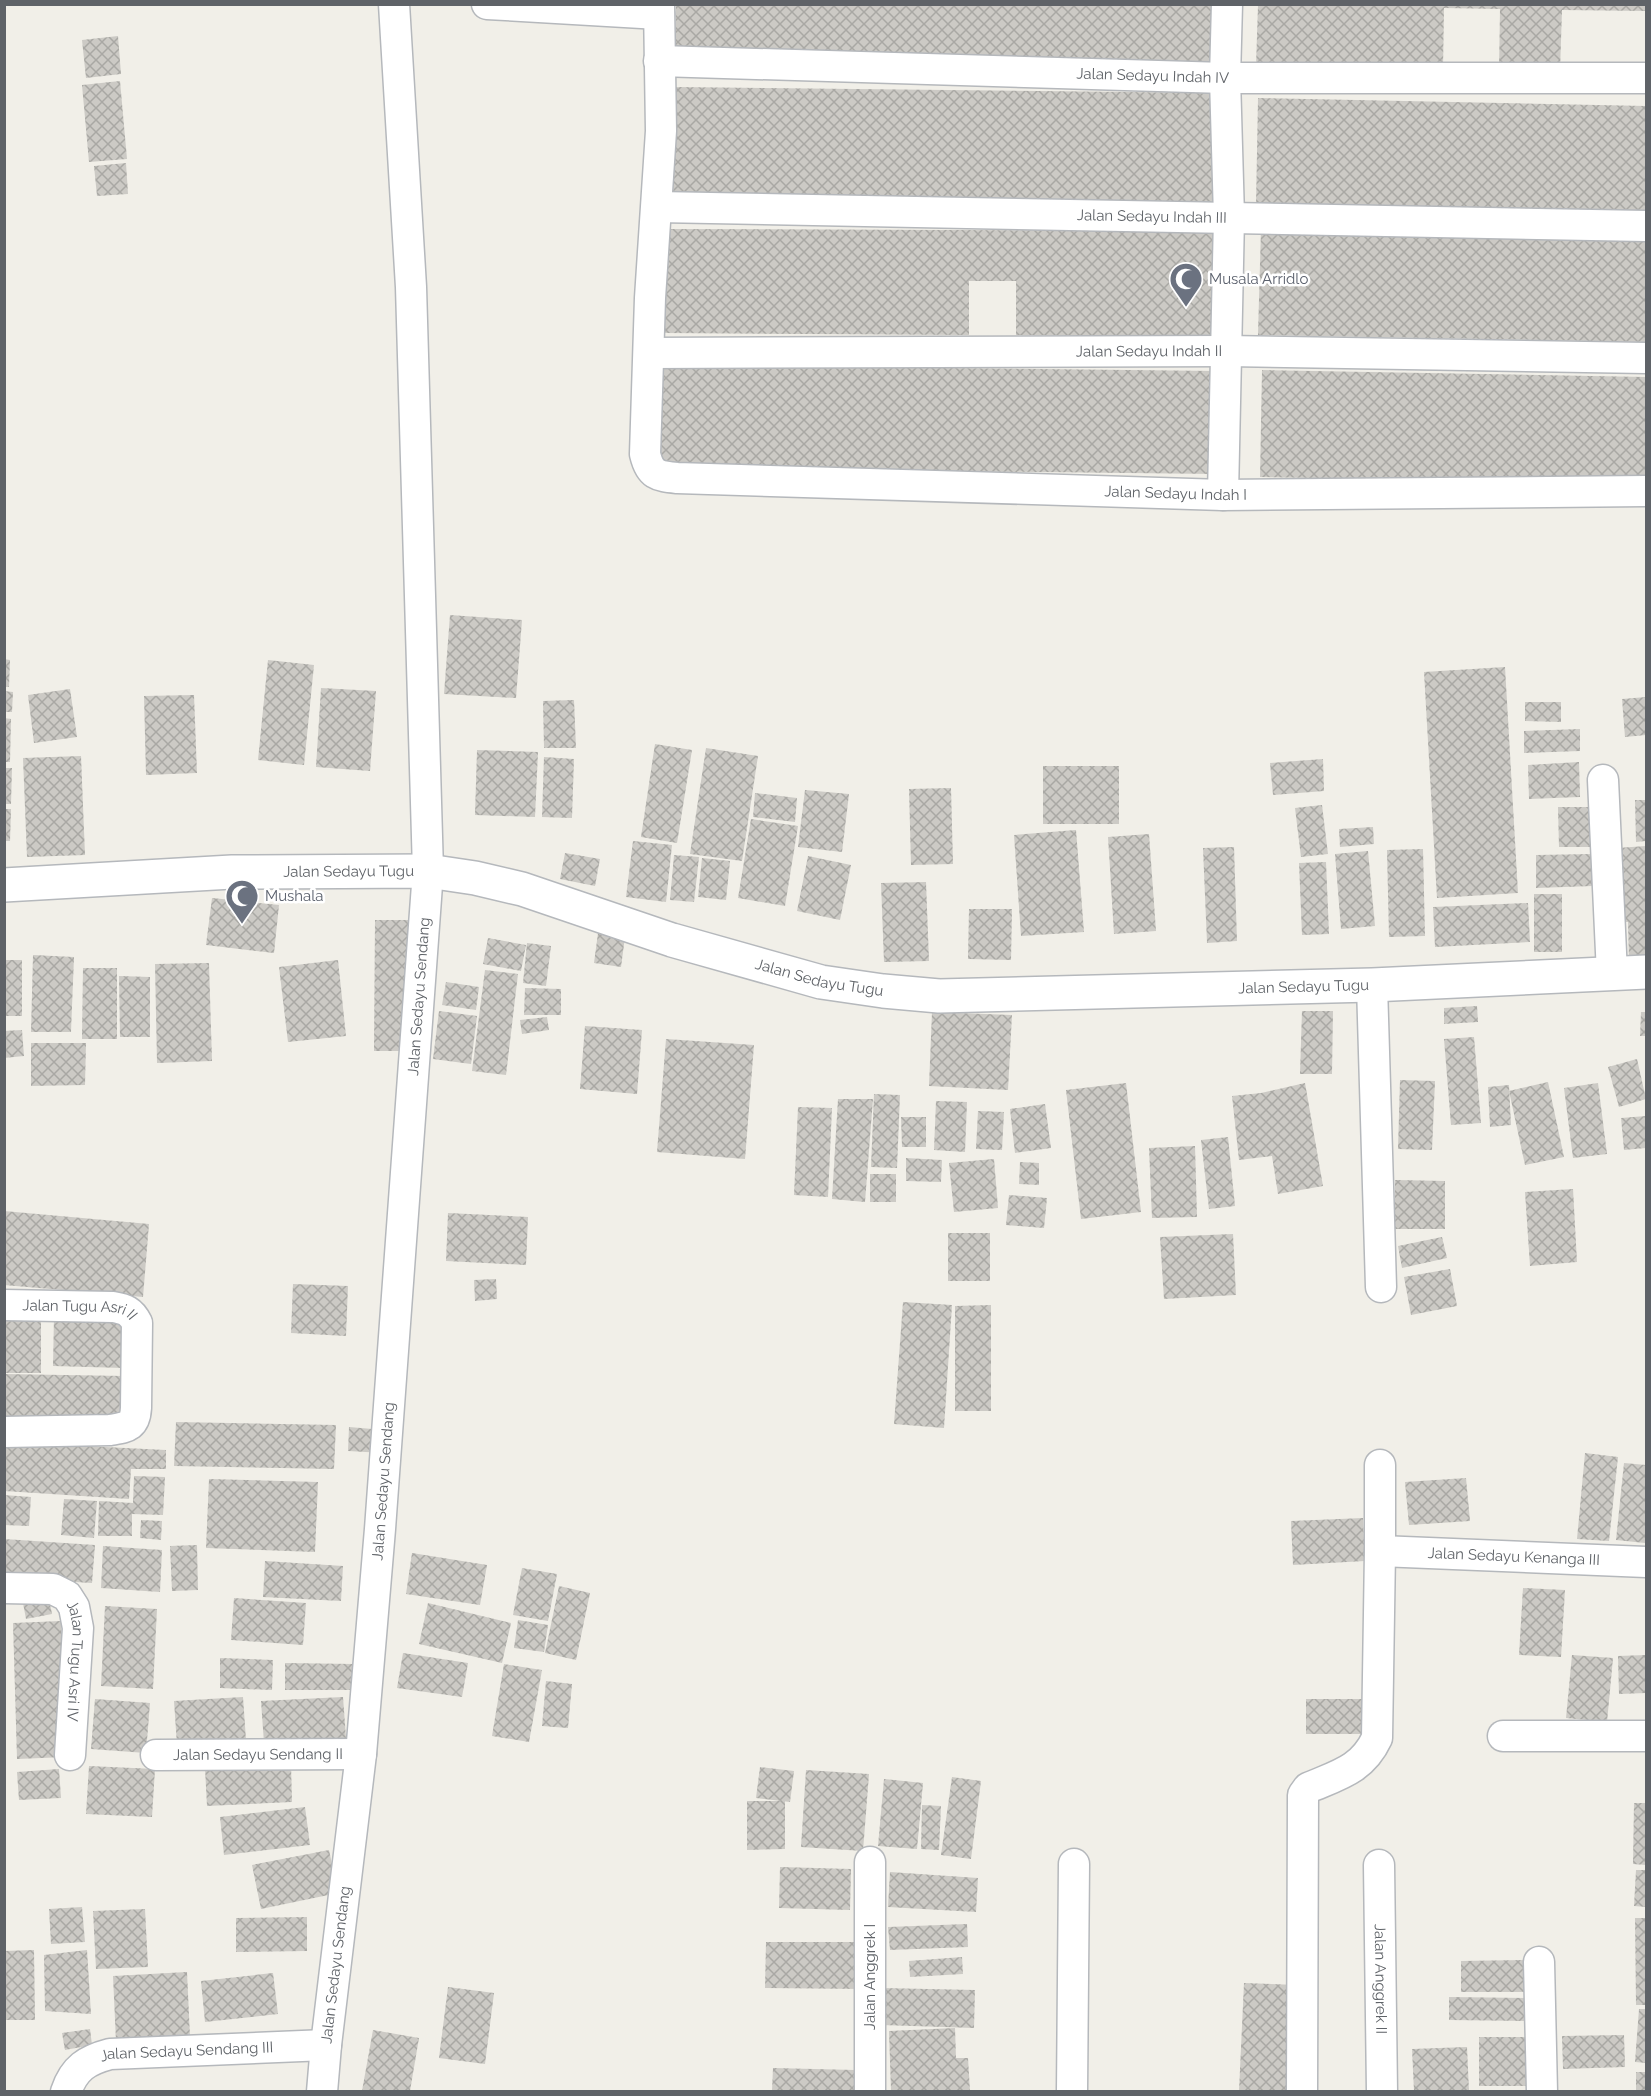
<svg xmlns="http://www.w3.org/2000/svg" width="1651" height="2096" viewBox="0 0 1651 2096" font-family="Raleway,sans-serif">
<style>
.building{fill:url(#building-cross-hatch)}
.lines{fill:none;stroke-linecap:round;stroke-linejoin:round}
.minor-casing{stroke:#b5b8bc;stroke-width:33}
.tertiary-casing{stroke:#b5b8bc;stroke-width:36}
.minor{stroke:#fff;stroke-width:30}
.tertiary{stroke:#fff;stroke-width:33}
.labels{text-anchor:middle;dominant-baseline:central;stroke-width:5;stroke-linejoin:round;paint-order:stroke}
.street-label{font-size:15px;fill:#5f6368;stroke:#fff}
.worship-label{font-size:15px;fill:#5b616d;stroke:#fff;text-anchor:start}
</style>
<defs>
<pattern id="building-cross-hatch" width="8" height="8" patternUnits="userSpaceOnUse" patternTransform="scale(1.5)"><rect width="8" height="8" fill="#cccac5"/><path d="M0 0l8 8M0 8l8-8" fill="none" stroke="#a9a8a4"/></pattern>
</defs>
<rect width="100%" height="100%" fill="#f1efe8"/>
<g class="building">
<polygon points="676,4 1215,4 1214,65 675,57"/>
<polygon points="1321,4 1646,4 1646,11 1562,10 1560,71 1499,70 1500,9 1444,8 1443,69 1256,66 1258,5"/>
<polygon points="118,36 121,74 86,78 82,40"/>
<polygon points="120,81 127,159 89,162 82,85"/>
<polygon points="675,87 1218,93 1216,204 673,199"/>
<polygon points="1258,98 1646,106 1646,213 1256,205"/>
<polygon points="126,163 128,194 97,196 94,166"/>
<polygon points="1261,228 1646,235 1646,342 1258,335"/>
<polygon points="664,229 1217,231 1217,335 1016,335 1016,281 969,281 969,335 664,333"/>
<polygon points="660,365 1216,371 1215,474 654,468"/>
<polygon points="1262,370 1646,377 1646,484 1260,477"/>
<polygon points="450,615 522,620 516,698 444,694"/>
<polygon points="4,659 10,660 9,687 4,687"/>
<polygon points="268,660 314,665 304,765 258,760"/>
<polygon points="1505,667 1518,893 1437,898 1424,672"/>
<polygon points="321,688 376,691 370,771 316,767"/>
<polygon points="70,689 77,737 34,743 28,695"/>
<polygon points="4,691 13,692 12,712 4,712"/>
<polygon points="194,695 197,773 146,775 144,696"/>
<polygon points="1646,697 1646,735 1625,737 1622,699"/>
<polygon points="574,700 576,748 544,748 543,701"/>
<polygon points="1525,702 1561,702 1561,722 1525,721"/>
<polygon points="4,718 11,719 10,762 4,762"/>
<polygon points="1580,729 1580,751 1524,753 1524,731"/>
<polygon points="655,744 692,750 677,843 641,837"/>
<polygon points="706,748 758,756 742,861 690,854"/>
<polygon points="477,750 538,752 535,817 475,815"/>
<polygon points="81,756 85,855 27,857 23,758"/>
<polygon points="544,757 574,759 572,818 542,817"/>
<polygon points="1323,759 1324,791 1273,795 1270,763"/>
<polygon points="1579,762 1580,797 1529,799 1528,765"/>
<rect x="1043" y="766" width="76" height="58"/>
<polygon points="4,768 12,768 11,804 4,804"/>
<polygon points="951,788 953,864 911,865 909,789"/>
<polygon points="805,790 849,794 842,852 798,847"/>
<polygon points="755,793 797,798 795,822 753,817"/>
<polygon points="1635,800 1646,800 1646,841 1636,842"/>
<polygon points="1322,805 1328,854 1301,857 1295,808"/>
<polygon points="1558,807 1593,807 1594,847 1559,847"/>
<polygon points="4,809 11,809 10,841 4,841"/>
<polygon points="751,819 798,826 785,906 738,898"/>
<polygon points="1373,827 1374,844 1340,847 1339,829"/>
<polygon points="1076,830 1084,932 1021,936 1014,835"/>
<polygon points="1149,834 1156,931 1114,934 1108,837"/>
<polygon points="633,841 672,845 666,902 626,897"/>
<polygon points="1646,846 1646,961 1629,961 1628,922 1620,922 1617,848"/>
<polygon points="1234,847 1237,941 1207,943 1203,848"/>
<polygon points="1423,849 1425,936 1389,937 1387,850"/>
<polygon points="1368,851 1375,926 1341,929 1335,854"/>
<polygon points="565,853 600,859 595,886 560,879"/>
<polygon points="1592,854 1593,886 1536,888 1536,855"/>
<polygon points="674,855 699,857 694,902 670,900"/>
<polygon points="808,856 851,865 840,920 797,911"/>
<polygon points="702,858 730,861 726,900 698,897"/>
<polygon points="1326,862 1329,934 1302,935 1299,863"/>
<polygon points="926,882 929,961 884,962 881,883"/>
<rect x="1534" y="894" width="28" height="58"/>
<polygon points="212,898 279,905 274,953 206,945"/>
<polygon points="1528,903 1530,942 1435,947 1433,907"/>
<polygon points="969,909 1012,909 1011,960 968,959"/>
<polygon points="375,920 414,920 413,1051 374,1051"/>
<polygon points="598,933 625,937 621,967 594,963"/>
<polygon points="488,938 526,945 521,971 483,964"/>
<polygon points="527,943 551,946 546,986 523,983"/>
<polygon points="33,955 74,957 71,1032 31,1032"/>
<rect x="4" y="960" width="18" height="56"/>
<polygon points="338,960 346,1036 288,1042 279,967"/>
<polygon points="209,963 212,1061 157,1063 155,964"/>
<polygon points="83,968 117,968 117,1039 82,1039"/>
<polygon points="485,970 518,974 506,1075 472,1071"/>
<polygon points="119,976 150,977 150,1037 120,1037"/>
<polygon points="446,982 479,987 476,1010 442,1005"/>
<polygon points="525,988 561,989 561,1015 524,1015"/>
<polygon points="1477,1006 1478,1022 1444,1024 1444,1008"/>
<polygon points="439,1011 477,1016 471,1064 433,1059"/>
<polygon points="1302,1011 1333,1011 1332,1074 1300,1074"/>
<polygon points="932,1012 1012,1015 1008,1090 929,1086"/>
<polygon points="1641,1012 1646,1012 1646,1036 1640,1036"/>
<polygon points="547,1017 549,1030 522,1034 520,1020"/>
<polygon points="585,1026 642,1030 637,1094 580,1089"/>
<polygon points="22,1030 24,1056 4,1058 4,1031"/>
<polygon points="1474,1037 1481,1123 1451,1125 1444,1039"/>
<polygon points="666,1039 754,1045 745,1159 657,1152"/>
<polygon points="31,1043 86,1043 85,1085 31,1086"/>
<polygon points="1637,1059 1646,1099 1619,1107 1608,1067"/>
<polygon points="1400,1080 1435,1081 1432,1150 1398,1149"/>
<polygon points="1548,1082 1564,1157 1525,1165 1509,1091"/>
<polygon points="1126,1083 1141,1212 1081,1219 1066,1090"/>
<polygon points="1305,1083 1323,1186 1278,1194 1272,1156 1239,1160 1232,1096 1261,1093"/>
<polygon points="1598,1083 1607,1154 1573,1158 1564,1088"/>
<polygon points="1509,1085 1511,1125 1490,1127 1488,1087"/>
<polygon points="874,1094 900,1095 897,1168 871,1167"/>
<polygon points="838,1099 873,1099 865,1202 832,1199"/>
<polygon points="936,1101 967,1102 965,1152 934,1150"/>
<polygon points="1045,1104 1051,1148 1015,1153 1010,1109"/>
<polygon points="798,1107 832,1108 828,1197 794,1195"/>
<polygon points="978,1111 1004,1112 1002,1150 976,1149"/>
<polygon points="1646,1116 1646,1148 1624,1150 1621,1118"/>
<polygon points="901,1117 926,1117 926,1147 902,1147"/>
<polygon points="1228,1137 1235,1206 1209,1209 1201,1140"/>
<polygon points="1195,1146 1197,1217 1152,1218 1149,1148"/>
<polygon points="906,1158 942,1160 941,1182 906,1181"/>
<polygon points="994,1159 998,1208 954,1212 949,1163"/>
<polygon points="1020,1162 1039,1163 1039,1185 1019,1184"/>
<rect x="870" y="1174" width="26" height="28"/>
<polygon points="1395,1180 1445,1181 1445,1229 1395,1229"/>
<polygon points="1573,1189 1577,1262 1530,1266 1525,1192"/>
<polygon points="1009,1195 1047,1198 1044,1228 1006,1225"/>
<polygon points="4,1211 149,1224 143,1297 4,1285"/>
<polygon points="448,1213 528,1217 526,1265 446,1261"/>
<rect x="948" y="1233" width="42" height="48"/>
<polygon points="1233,1234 1236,1295 1164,1299 1160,1237"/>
<polygon points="1442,1237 1447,1258 1402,1268 1398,1246"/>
<polygon points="1450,1269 1457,1306 1411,1315 1404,1277"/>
<polygon points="496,1279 497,1299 475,1301 474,1280"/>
<polygon points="293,1284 348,1286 346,1336 291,1333"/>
<polygon points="903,1302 952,1305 944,1428 894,1424"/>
<polygon points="991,1305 991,1411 955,1411 955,1306"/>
<rect x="4" y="1315" width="37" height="58"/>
<polygon points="54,1317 125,1319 123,1368 53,1366"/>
<polygon points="4,1374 125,1376 125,1417 4,1416"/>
<polygon points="176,1422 336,1425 334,1469 174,1466"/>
<polygon points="349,1427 384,1430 383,1453 348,1451"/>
<polygon points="4,1442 166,1450 166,1469 131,1469 129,1499 4,1491"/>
<polygon points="1585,1453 1618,1457 1609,1541 1577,1539"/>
<polygon points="1624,1463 1646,1465 1645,1543 1616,1540"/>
<polygon points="134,1476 165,1477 163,1515 132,1514 132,1536 98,1536 99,1501 133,1503"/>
<polygon points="1466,1478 1470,1521 1409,1525 1405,1482"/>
<polygon points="209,1479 318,1482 315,1552 206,1548"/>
<polygon points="4,1495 31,1497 29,1526 4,1525"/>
<polygon points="64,1499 97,1501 94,1538 61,1535"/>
<polygon points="1363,1518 1365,1561 1293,1565 1291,1521"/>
<polygon points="141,1520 162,1521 161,1540 140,1538"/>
<polygon points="4,1539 95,1545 92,1583 4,1578"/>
<polygon points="197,1545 198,1590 172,1591 170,1546"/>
<polygon points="103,1546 162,1550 160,1592 101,1588"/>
<polygon points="412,1553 487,1565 480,1605 406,1594"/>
<polygon points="265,1561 343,1566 341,1601 263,1597"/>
<polygon points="522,1568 557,1574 548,1621 513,1615"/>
<polygon points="559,1586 590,1593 576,1660 545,1653"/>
<polygon points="1523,1588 1565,1590 1561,1657 1519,1655"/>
<polygon points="49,1598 52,1614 26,1619 23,1603"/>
<polygon points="234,1598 306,1603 303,1645 231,1640"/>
<polygon points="428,1603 511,1623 502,1663 419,1644"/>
<polygon points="105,1606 157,1609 153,1689 101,1686"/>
<polygon points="518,1620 548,1625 544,1652 514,1648"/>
<polygon points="61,1621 66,1757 17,1759 13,1623"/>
<polygon points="403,1653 468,1663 462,1697 397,1688"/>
<polygon points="1572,1655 1613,1658 1607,1722 1566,1718"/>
<polygon points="1646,1655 1646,1693 1619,1694 1618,1656"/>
<polygon points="220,1658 273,1660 272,1690 220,1688"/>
<polygon points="285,1663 355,1664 355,1690 285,1690"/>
<polygon points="504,1664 542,1670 529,1742 492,1736"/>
<polygon points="546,1681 572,1684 568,1728 542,1726"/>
<polygon points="243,1697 246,1740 177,1745 174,1701"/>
<polygon points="343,1697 346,1738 264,1743 261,1701"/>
<polygon points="95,1699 150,1703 146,1753 91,1749"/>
<rect x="1306" y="1699" width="66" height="35"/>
<polygon points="291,1764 292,1802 207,1806 205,1768"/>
<polygon points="89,1766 155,1769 152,1817 86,1814"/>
<polygon points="760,1767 794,1771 790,1802 756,1798"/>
<polygon points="59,1769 61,1798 19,1800 17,1772"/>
<polygon points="806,1770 869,1774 863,1851 801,1847"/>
<polygon points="952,1777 981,1781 971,1859 941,1855"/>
<polygon points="884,1779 923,1783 917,1849 878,1846"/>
<polygon points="747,1801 785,1801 785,1849 747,1850"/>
<polygon points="1634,1803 1646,1803 1646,1865 1633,1864"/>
<polygon points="922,1805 941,1806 939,1850 921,1849"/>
<polygon points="305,1807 310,1845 224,1855 220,1817"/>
<polygon points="329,1850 338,1893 261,1909 252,1865"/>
<polygon points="780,1867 851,1869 850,1910 779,1908"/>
<polygon points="1636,1870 1646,1870 1646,1907 1634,1906"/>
<polygon points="890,1872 978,1878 976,1912 888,1907"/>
<polygon points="82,1907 85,1942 51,1944 49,1909"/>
<polygon points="145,1909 148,1967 96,1969 93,1911"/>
<polygon points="307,1917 307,1951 236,1952 236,1918"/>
<polygon points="1635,1918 1646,1918 1646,2005 1636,2005"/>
<polygon points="967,1924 968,1947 890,1950 888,1927"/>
<polygon points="766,1942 862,1942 862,1989 765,1988"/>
<polygon points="34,1950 35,2020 4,2020 4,1951"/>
<polygon points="87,1950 91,2014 45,2011 44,1955"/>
<polygon points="962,1957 963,1974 910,1977 909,1961"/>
<polygon points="1527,1960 1527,1992 1461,1992 1461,1961"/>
<polygon points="187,1972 190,2037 116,2041 113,1976"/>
<polygon points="273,1973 278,2014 205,2022 201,1981"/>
<polygon points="1244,1983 1298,1985 1294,2091 1239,2091"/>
<polygon points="448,1987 494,1993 485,2064 439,2058"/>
<polygon points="882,1988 975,1990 974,2028 881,2025"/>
<polygon points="1449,1997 1528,1998 1528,2021 1449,2020"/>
<polygon points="1639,2009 1646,2009 1646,2063 1635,2062"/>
<polygon points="955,2028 956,2058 968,2058 970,2091 891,2091 889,2031"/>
<polygon points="90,2029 92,2045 65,2050 62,2033"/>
<polygon points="373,2030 419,2038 410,2091 362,2091"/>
<polygon points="1624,2035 1625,2067 1563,2069 1562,2036"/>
<rect x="1479" y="2037" width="56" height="49"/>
<polygon points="1467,2047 1469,2091 1414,2091 1412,2049"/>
<polygon points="773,2068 855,2070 855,2091 772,2091"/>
<rect x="1636" y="2072" width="10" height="19"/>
</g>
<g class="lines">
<g class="minor-casing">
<g id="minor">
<polyline points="487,4 659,14"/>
<path id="s1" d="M 659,4 L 661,131 L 650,298 L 645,454 C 650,475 657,476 677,478 L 1223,495 L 1646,491"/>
<path id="s2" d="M 659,61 L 1225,78 L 1646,78"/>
<path id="s3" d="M 657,207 L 1646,226"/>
<path id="s4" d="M 649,353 L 1227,351 L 1646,358"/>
<polyline points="1223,495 1229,217 1225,78 1227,4"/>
<polyline points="1603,780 1612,974"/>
<polyline points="1372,985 1381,1287"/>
<path id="s5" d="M 4,1305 L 113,1307 C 125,1309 131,1311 137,1323 L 136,1408 C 135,1427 127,1427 110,1430 L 4,1432"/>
<path id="s6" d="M 1380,1551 L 1646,1562"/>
<path id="s7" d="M 4,1588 L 53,1589 L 67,1596 L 74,1607 L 78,1628 L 70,1755"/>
<polyline points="1503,1736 1646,1736"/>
<path id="s8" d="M 156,1755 L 361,1754"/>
<polyline points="870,1862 870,2092"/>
<path id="s9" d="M 1379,1865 L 1382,2092"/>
<polyline points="1539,1962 1542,2092"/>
<path id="s10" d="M 66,2092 C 74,2068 87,2060 110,2054 L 326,2045"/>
<path id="s11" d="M 322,2092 L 326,2045 L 361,1754 L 380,1529 L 428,871 L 411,287 L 394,4"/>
<polyline points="1072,2092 1074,1864"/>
<path d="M 1302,2092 L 1303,1795 L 1308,1788 C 1338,1775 1362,1770 1377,1738 L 1380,1551 L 1380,1465"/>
</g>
</g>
<g class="tertiary-casing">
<g id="tertiary">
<path id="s12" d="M 4,885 L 232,872 L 428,871 L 475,878 L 522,889 L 672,940 L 821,982 L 883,991 L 939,996 L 1372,985 L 1646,972"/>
</g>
</g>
<use href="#minor" class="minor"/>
<use href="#tertiary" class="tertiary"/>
</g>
<defs>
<g id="mosque-pin" transform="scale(1.725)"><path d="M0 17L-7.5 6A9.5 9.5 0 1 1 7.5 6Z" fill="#6b7280" stroke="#fff"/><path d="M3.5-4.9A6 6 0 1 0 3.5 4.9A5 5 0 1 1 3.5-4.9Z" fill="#fff"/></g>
</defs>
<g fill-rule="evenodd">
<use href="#mosque-pin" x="1186" y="279"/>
<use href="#mosque-pin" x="242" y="896"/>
</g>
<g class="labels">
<g class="street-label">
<text stroke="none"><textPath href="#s2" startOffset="494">Jalan Sedayu Indah IV</textPath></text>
<text stroke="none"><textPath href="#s3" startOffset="495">Jalan Sedayu Indah III</textPath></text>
<text stroke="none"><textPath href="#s4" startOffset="500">Jalan Sedayu Indah II</textPath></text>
<text stroke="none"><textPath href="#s1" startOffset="994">Jalan Sedayu Indah I</textPath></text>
<text stroke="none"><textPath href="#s12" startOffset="345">Jalan Sedayu Tugu</textPath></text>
<text stroke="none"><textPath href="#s12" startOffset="831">Jalan Sedayu Tugu</textPath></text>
<text stroke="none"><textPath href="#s12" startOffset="1317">Jalan Sedayu Tugu</textPath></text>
<text stroke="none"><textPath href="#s11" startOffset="1100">Jalan Sedayu Sendang</textPath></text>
<text stroke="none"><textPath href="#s5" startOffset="76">Jalan Tugu Asri II</textPath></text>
<text stroke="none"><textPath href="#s11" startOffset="614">Jalan Sedayu Sendang</textPath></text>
<text stroke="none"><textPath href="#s6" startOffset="134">Jalan Sedayu Kenanga III</textPath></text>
<text stroke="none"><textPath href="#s7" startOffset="132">Jalan Tugu Asri IV</textPath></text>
<text stroke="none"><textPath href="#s8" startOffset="102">Jalan Sedayu Sendang II</textPath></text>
<text stroke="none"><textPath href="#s11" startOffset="128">Jalan Sedayu Sendang</textPath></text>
<text transform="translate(870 1977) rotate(-90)">Jalan Anggrek I</text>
<text stroke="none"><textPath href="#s9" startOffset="114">Jalan Anggrek II</textPath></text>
<text stroke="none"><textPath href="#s10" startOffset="138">Jalan Sedayu Sendang III</textPath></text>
</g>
<g class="worship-label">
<text x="1209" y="279">Musala Arridlo</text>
<text x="265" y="896">Mushala</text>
</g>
</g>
<rect width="1651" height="2096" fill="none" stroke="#5f6368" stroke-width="12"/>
</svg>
